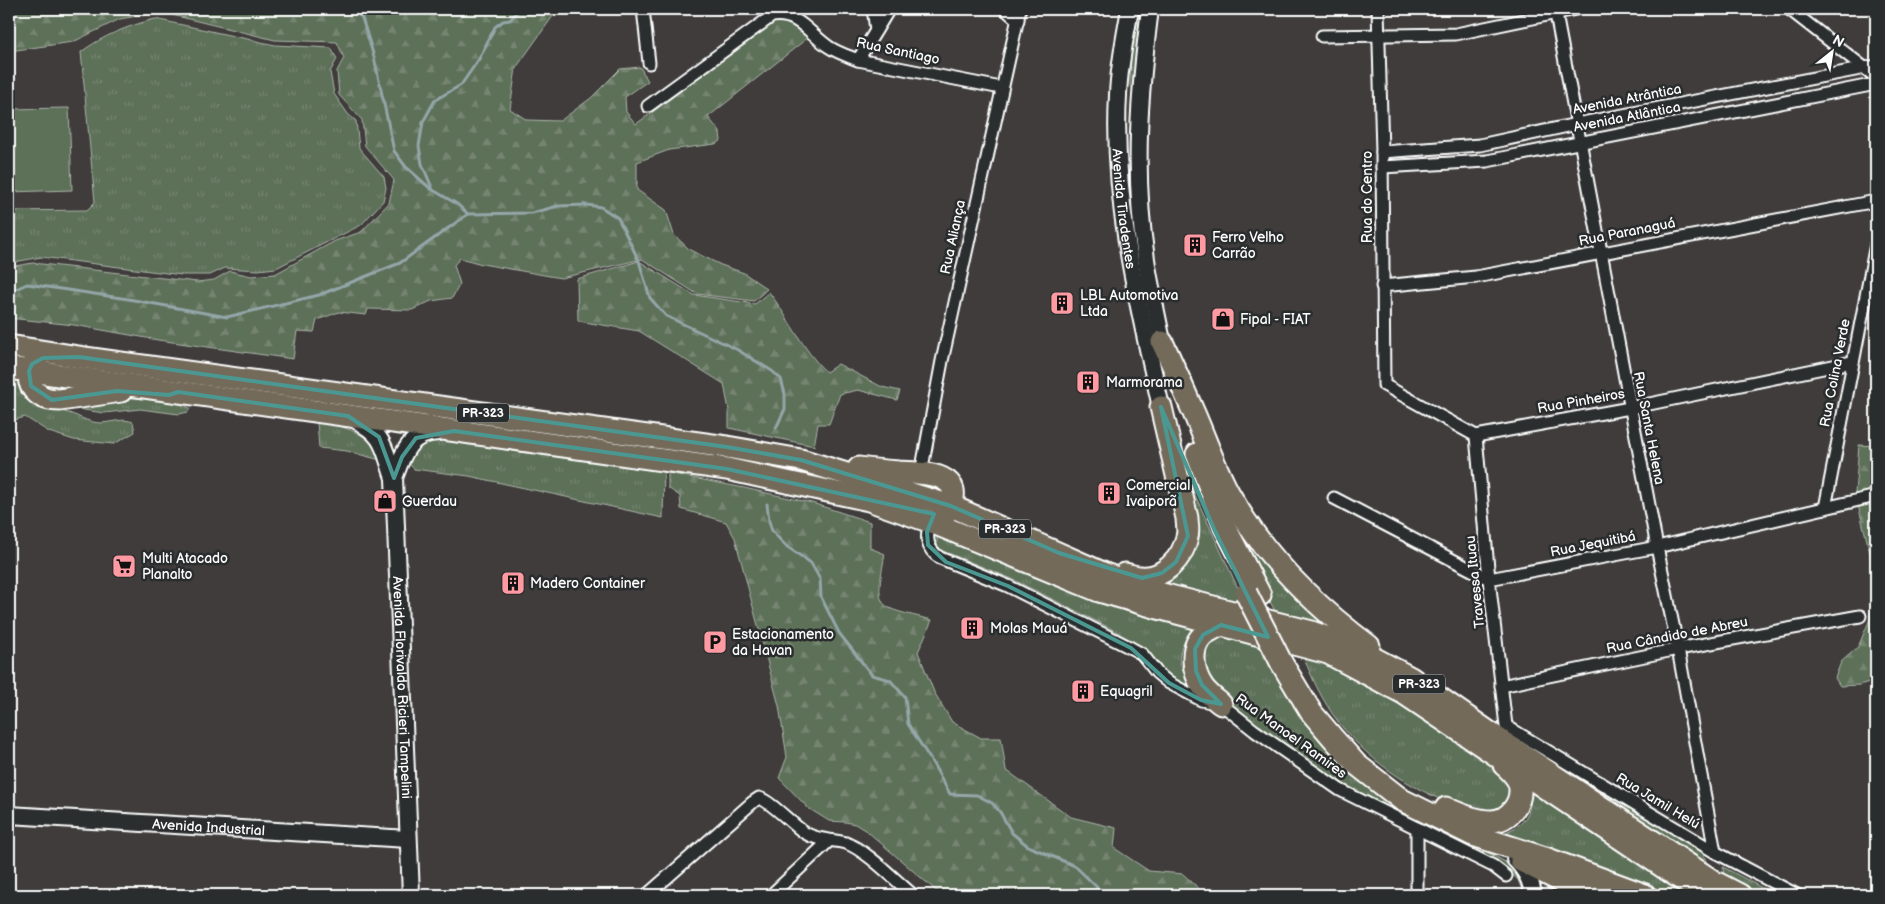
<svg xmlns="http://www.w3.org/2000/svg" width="1885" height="904" viewBox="0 0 1885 904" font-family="'Balsamiq Sans',sans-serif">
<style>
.grass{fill:url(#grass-tufts);stroke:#aeb7ac}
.forest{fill:url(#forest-firs);stroke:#aeb7ac}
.pitch{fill:#5d6f58;stroke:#aeb7ac}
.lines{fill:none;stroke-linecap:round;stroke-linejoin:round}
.stream{stroke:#94a7a9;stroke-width:3}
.street-casing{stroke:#fff;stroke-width:15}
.secondary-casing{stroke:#fff;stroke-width:20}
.highway-casing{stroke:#fff;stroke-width:25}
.street{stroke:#2a2d2e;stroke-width:11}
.secondary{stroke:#2a2d2e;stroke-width:16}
.highway{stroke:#736b5a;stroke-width:21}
.highway-bridge-casing{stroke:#fff;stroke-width:25;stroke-linecap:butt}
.highway-bridge{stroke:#736b5a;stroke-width:21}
.marked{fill:none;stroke:#4b9892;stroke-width:4;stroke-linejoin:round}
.labels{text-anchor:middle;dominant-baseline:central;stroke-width:5;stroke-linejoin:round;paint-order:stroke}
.shield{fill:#2a2d2e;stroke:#bfc0c0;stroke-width:1}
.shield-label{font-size:12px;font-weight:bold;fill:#fff}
.street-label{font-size:14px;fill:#fff;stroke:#2a2d2e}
.poi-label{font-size:14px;fill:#fff;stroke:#2a2d2e;text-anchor:start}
</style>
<defs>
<pattern id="grass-tufts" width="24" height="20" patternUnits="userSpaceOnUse" patternTransform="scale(1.25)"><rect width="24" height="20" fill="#5d6f58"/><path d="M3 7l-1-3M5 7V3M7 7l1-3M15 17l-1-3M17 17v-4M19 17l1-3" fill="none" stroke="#758571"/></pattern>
<pattern id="forest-firs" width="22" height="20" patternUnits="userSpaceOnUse" patternTransform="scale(1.25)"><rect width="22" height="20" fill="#5d6f58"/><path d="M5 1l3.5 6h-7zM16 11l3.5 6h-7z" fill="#758571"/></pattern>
</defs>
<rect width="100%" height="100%" fill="#3f3c3b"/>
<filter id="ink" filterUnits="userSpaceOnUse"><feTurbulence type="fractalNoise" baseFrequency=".02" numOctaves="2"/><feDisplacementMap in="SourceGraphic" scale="10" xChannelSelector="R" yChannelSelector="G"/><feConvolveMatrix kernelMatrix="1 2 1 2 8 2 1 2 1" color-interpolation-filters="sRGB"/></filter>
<g filter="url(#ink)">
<g class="grass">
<polygon points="1138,15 1141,17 1134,85 1131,87 1130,85 1131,51 1136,16"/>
<path d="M 155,19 L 275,45 L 331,48 L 337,59 L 330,72 L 334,94 L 348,114 L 356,121 L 359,148 L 384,177 L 386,188 L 383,201 L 361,225 L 276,268 L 258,270 L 225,268 L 210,275 L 182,275 L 41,257 L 9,263 L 9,211 L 87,210 L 95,202 L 81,52 C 104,35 128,26 155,19 Z"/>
<path d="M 10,378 L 22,379 C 23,386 24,395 29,400 C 40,411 56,409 69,413 C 81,417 89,423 102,423 C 113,422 123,418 133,422 L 135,432 L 114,444 L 74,440 L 49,432 L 25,417 L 15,420 L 9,426 L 9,385 Z"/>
<path d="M 111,397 C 130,398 175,399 190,408 L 188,412 L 179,414 L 140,409 L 104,413 L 84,410 L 70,404 Z"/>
<path d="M 317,422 C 345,426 371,433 384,461 L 347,451 L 319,448 Z"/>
<path d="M 439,439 L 518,452 L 664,470 L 663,518 L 469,476 L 414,469 L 410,465 C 412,447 423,442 439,439 Z"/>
<polygon points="1184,471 1247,608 1153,585 1173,575"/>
<polygon points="1220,499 1328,626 1275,611 1245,555"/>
<path d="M 937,530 L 1199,627 C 1185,637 1173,654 1184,671 C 1187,676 1191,679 1191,685 L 1187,687 L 1169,679 L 1146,651 L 1134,642 L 1110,628 L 1010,578 L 943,551 L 937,545 Z"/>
<polygon points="1218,634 1261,639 1297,703 1436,825 1513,866 1517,870 1527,895 1524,895 1518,880 1510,872 1349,790 1329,777 1233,707 1210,688 1201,649"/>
<path d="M 1301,652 L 1382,687 L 1509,777 L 1511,799 L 1494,814 C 1477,809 1458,806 1442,800 C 1393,779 1348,744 1322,697 C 1314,683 1308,667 1301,652 Z"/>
<path d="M 1579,783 C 1623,800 1662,826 1701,849 L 1706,861 L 1706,866 Z"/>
<path d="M 1531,787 L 1696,895 L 1660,895 L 1498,835 C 1525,826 1532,816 1531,787 Z"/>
<polygon points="1723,867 1775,895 1757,895 1724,877"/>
</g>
<g class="forest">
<path d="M 9,9 L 558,9 L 516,68 L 510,109 L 527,120 L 560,121 L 591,98 L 620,69 L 640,67 L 648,81 L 625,97 L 626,112 L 636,124 C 672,99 707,69 744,43 C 752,37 766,24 776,21 C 788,18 801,30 810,36 L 708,117 L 720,132 L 721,141 L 715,144 L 669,150 L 637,162 L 637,190 L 666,210 L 674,235 L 690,250 L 721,265 L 744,273 L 767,289 L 754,301 L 697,294 L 642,259 L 561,278 L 482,264 L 460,258 L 454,265 L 460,284 L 452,298 L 431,301 L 412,310 L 368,309 L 366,315 L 339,312 L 317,320 L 314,332 L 297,331 L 293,359 L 158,340 L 74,325 L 9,318 L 9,267 L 33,263 L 197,282 L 214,280 L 230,271 L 251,276 L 275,274 L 335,241 L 361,232 L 389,203 L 394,180 L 365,146 L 362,120 L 339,95 L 337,71 L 344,58 L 337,42 L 275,40 L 160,12 L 120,19 L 73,42 L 9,51 Z"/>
<path d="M 639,261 L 694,295 L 755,304 L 769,292 C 789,318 802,349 826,372 L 838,364 L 882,387 L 900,391 L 897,400 L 858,390 L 840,394 L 829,424 L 818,424 L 814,446 L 729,428 L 729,410 L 724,384 L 639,331 L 578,321 L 577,279 Z"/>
<polygon points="1859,445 1876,446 1876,680 1859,685 1840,686 1835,678 1841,662 1858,647 1870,619 1873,593 1870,553 1855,493"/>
<path d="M 668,473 L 744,488 L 812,503 L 870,522 L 870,548 L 885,554 C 874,612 877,606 932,620 L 918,652 L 934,692 L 952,722 L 981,738 L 1001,738 L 1006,770 L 1071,817 L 1116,828 L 1114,848 L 1149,871 L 1183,874 L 1206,895 L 941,895 L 868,832 L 855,824 L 845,822 L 829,821 L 808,808 L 779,778 L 787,757 L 779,706 L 735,538 L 726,522 L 681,509 L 680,496 L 668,488 Z"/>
</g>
<polygon class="pitch" points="69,108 72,190 9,192 9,109"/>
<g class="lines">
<g class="stream">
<polyline points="238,9 257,11 268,9"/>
<path d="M 274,9 C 297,13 321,15 344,9"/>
<polyline points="352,9 354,9 362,18 374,57 394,151 406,167 431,189"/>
<polyline points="519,9 510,20 503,21 495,27 479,59 461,85 435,100 423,122 419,146 422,164 433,190 457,204 468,214 532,213 558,206 587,205 601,207 618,218 639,261 650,298 666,316 736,349 772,371 781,379 785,394 785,409 776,428"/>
<polyline points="9,292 27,284 128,299 227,317 319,295 400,263 468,214"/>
<polyline points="767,504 769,521 772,531 786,546 811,563 820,579 821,597 839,633 872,675 890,680 905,697 908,724 932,762 950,794 977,795 992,803 1000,812 1012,833 1028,846 1075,866 1105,895"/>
</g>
<g class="street-casing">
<g id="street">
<polyline points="643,9 649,63"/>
<polyline points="873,9 876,30"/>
<polyline points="1005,9 1018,20"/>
<polyline points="1378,9 1382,152 1384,385 1476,436 1630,408 1852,362"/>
<polyline points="1555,9 1657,547 1678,649 1715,852"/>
<polyline points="1789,9 1876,77"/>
<polyline points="1322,36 1456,34 1576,9"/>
<polyline points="858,60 889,9"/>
<path d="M 648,106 L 772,16 C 799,12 809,34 829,47 C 838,53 848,56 858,60 L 1001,88"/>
<polyline points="1382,152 1480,145 1577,124 1876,66"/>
<polyline points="1382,167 1487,161 1876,84"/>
<polyline points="1382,286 1476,277 1876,201"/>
<polyline points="1476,436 1489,579 1506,726 1715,852 1797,895"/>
<polyline points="921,473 942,361 1020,9"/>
<polyline points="1334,498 1489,579 1657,547 1872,497"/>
<polyline points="1825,508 1876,244"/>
<path d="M 931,522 C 925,536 926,549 940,558 L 1008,586 L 1131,648 L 1142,654 L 1157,673 L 1169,683 L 1201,700 L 1221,704 L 1255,731 L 1340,790 L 1493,866 L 1506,876"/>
<polyline points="1501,686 1678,649 1860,616"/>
<polyline points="1417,828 1417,895"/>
<path d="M 647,895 L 753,802 L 759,798 C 769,800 793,825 805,833 C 818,841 832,839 846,843 C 866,850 895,880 913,895"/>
<polyline points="771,895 829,841"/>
</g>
</g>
<g class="secondary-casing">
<g id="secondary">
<path id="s1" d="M 1130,9 C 1125,37 1119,66 1118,95 C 1112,201 1138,304 1161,407"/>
<path d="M 1150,9 C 1139,94 1133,173 1146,259 C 1150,287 1157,314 1162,342"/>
<path id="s2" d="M 354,419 C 386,436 383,447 394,478 L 411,895"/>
<path d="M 394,478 C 403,453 409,433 439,432"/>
<path id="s3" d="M 9,815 L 408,839"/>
<path d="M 1515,859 C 1526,870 1531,880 1533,895"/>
</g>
</g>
<g class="highway-casing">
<g id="highway">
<path d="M 1162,342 C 1173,365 1183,388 1193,411 C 1205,438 1214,466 1228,492 C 1261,553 1314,605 1369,646"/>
<polyline points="9,346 79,357 727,447 801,460 951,506 1105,574 1162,594 1312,632 1353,647 1411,678 1506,744 1713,881 1740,895"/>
<path d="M 37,361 C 26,368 27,385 37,393 C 43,399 52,400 60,400 L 121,391"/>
<polyline points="9,368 727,469 869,500 931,522 1099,591 1158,608 1328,653 1405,694 1705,895"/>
<polyline points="1197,454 1225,527 1260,595"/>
<path d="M 859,468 C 873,470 886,471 899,472 C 924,473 969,473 948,511 L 943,514"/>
<path d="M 1125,574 C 1130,575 1135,577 1140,577 C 1163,580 1183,558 1187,537 C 1189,531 1187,524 1187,518 L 1161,407"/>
<polyline points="1281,662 1311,712 1333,738 1356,764 1402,800 1473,835 1548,859 1645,895"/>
<path d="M 1221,704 C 1215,699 1208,694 1203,687 C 1193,673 1189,648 1203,635 C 1208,631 1215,628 1221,625"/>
<path d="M 1446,808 C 1459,814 1476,821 1491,821 C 1509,821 1524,802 1519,783 C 1516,776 1510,770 1504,765"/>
<polyline points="1521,861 1588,895"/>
</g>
</g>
<use href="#street" class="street"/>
<use href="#secondary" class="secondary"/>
<use href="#highway" class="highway"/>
<g class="highway-bridge-casing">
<polyline id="highway-bridge" points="1246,593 1281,662"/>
</g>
<use href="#highway-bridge" class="highway-bridge"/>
</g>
</g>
<path class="marked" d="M 79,357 L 727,447 L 801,460 L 951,506 L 1059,553 L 1142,578 L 1162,573 L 1176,562 L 1188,536 L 1161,407 L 1215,531 L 1268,637 L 1221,625 L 1203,635 L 1195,649 L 1196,671 L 1202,685 L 1221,704 L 1201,700 L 1169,683 L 1131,648 L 1008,586 L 946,562 L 928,545 L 927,532 L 934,514 L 727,469 L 454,431 L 416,438 L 402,457 L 394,478 L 379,437 L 348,416 L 178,392 L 169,395 L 117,391 L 52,400 L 31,386 L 29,371 L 32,364 L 43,358 Z"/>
<defs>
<g id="building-square" transform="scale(1.25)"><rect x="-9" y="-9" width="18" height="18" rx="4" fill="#ff9aa2" stroke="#2a2d2e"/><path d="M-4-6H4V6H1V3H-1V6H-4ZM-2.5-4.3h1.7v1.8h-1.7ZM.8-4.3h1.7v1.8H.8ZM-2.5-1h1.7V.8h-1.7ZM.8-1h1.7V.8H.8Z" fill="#111"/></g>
<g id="shop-square" transform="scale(1.25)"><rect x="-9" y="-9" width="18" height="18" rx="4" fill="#ff9aa2" stroke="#2a2d2e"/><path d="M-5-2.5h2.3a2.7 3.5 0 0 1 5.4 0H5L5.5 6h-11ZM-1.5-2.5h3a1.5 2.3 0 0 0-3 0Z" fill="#111"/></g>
<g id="supermarket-square" transform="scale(1.25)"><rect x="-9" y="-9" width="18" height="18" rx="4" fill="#ff9aa2" stroke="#2a2d2e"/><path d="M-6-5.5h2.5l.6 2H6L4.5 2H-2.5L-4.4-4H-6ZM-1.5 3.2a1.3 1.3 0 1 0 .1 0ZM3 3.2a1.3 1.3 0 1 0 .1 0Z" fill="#111"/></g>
<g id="parking-square" transform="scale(1.25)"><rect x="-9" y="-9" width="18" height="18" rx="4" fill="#ff9aa2" stroke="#2a2d2e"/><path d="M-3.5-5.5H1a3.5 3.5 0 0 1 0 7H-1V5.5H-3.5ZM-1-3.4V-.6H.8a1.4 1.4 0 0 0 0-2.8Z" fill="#111"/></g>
</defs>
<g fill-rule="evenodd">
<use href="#building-square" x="1195" y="245"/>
<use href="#building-square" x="1062" y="303"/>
<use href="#shop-square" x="1223" y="319"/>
<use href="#building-square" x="1088" y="382"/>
<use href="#building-square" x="1109" y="493"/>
<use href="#shop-square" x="385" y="501"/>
<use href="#supermarket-square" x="124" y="566"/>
<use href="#building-square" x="513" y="583"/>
<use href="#building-square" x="972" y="628"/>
<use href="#parking-square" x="715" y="642"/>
<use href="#building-square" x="1083" y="691"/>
</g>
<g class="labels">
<g class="shield">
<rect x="457" y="403.5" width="52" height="19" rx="4"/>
<rect x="979" y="519.5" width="52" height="19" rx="4"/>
<rect x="1393" y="674.5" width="52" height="19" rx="4"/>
</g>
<g class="shield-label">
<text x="483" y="413">PR-323</text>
<text x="1005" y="529">PR-323</text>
<text x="1419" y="684">PR-323</text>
</g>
<g class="street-label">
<text transform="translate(898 51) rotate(12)">Rua Santiago</text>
<text transform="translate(1627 99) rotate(-11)">Avenida Atrântica</text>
<text transform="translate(1627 117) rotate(-11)">Avenida Atlântica</text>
<text transform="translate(1367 197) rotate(-90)">Rua do Centro</text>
<text stroke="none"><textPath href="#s1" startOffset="201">Avenida Tiradentes</textPath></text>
<text transform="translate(1627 232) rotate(-11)">Rua Paranaguá</text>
<text transform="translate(953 237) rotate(-78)">Rua Aliança</text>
<text transform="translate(1835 373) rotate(-79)">Rua Colina Verde</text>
<text transform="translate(1581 401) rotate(-10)">Rua Pinheiros</text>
<text transform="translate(1649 428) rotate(79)">Rua Santa Helena</text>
<text transform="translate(1593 544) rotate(-11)">Rua Jequitibá</text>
<text transform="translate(1475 582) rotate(-96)">Travessa Ituau</text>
<text transform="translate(1677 635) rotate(-11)">Rua Cândido de Abreu</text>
<text stroke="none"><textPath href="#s2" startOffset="284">Avenida Florivaldo Ricieri Tampelini</textPath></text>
<text transform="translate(1291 736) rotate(36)">Rua Manoel Ramires</text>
<text transform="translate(1658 801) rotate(31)">Rua Jamil Helú</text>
<text stroke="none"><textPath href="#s3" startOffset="200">Avenida Industrial</textPath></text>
</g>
<g class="poi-label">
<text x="1212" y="237">Ferro Velho<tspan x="1212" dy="16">Carrão</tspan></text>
<text x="1080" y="295">LBL Automotiva<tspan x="1080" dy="16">Ltda</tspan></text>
<text x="1240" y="319">Fipal - FIAT</text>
<text x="1106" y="382">Marmorama</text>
<text x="1126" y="485">Comercial<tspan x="1126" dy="16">Ivaiporã</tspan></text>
<text x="402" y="501">Guerdau</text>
<text x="142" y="558">Multi Atacado<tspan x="142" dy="16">Planalto</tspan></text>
<text x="530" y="583">Madero Container</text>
<text x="990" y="628">Molas Mauá</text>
<text x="732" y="634">Estacionamento<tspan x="732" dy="16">da Havan</tspan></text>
<text x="1100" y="691">Equagril</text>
</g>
</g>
<rect width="1885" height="904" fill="none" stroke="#2a2d2e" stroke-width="30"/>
<rect x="15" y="15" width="1855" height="874" fill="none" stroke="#fff" stroke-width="2" filter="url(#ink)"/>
<g transform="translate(1832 52) rotate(30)" stroke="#2a2d2e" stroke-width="4" paint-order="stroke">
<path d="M0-4L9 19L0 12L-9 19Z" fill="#ffffff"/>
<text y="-8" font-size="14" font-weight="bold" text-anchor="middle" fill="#ffffff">N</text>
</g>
</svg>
